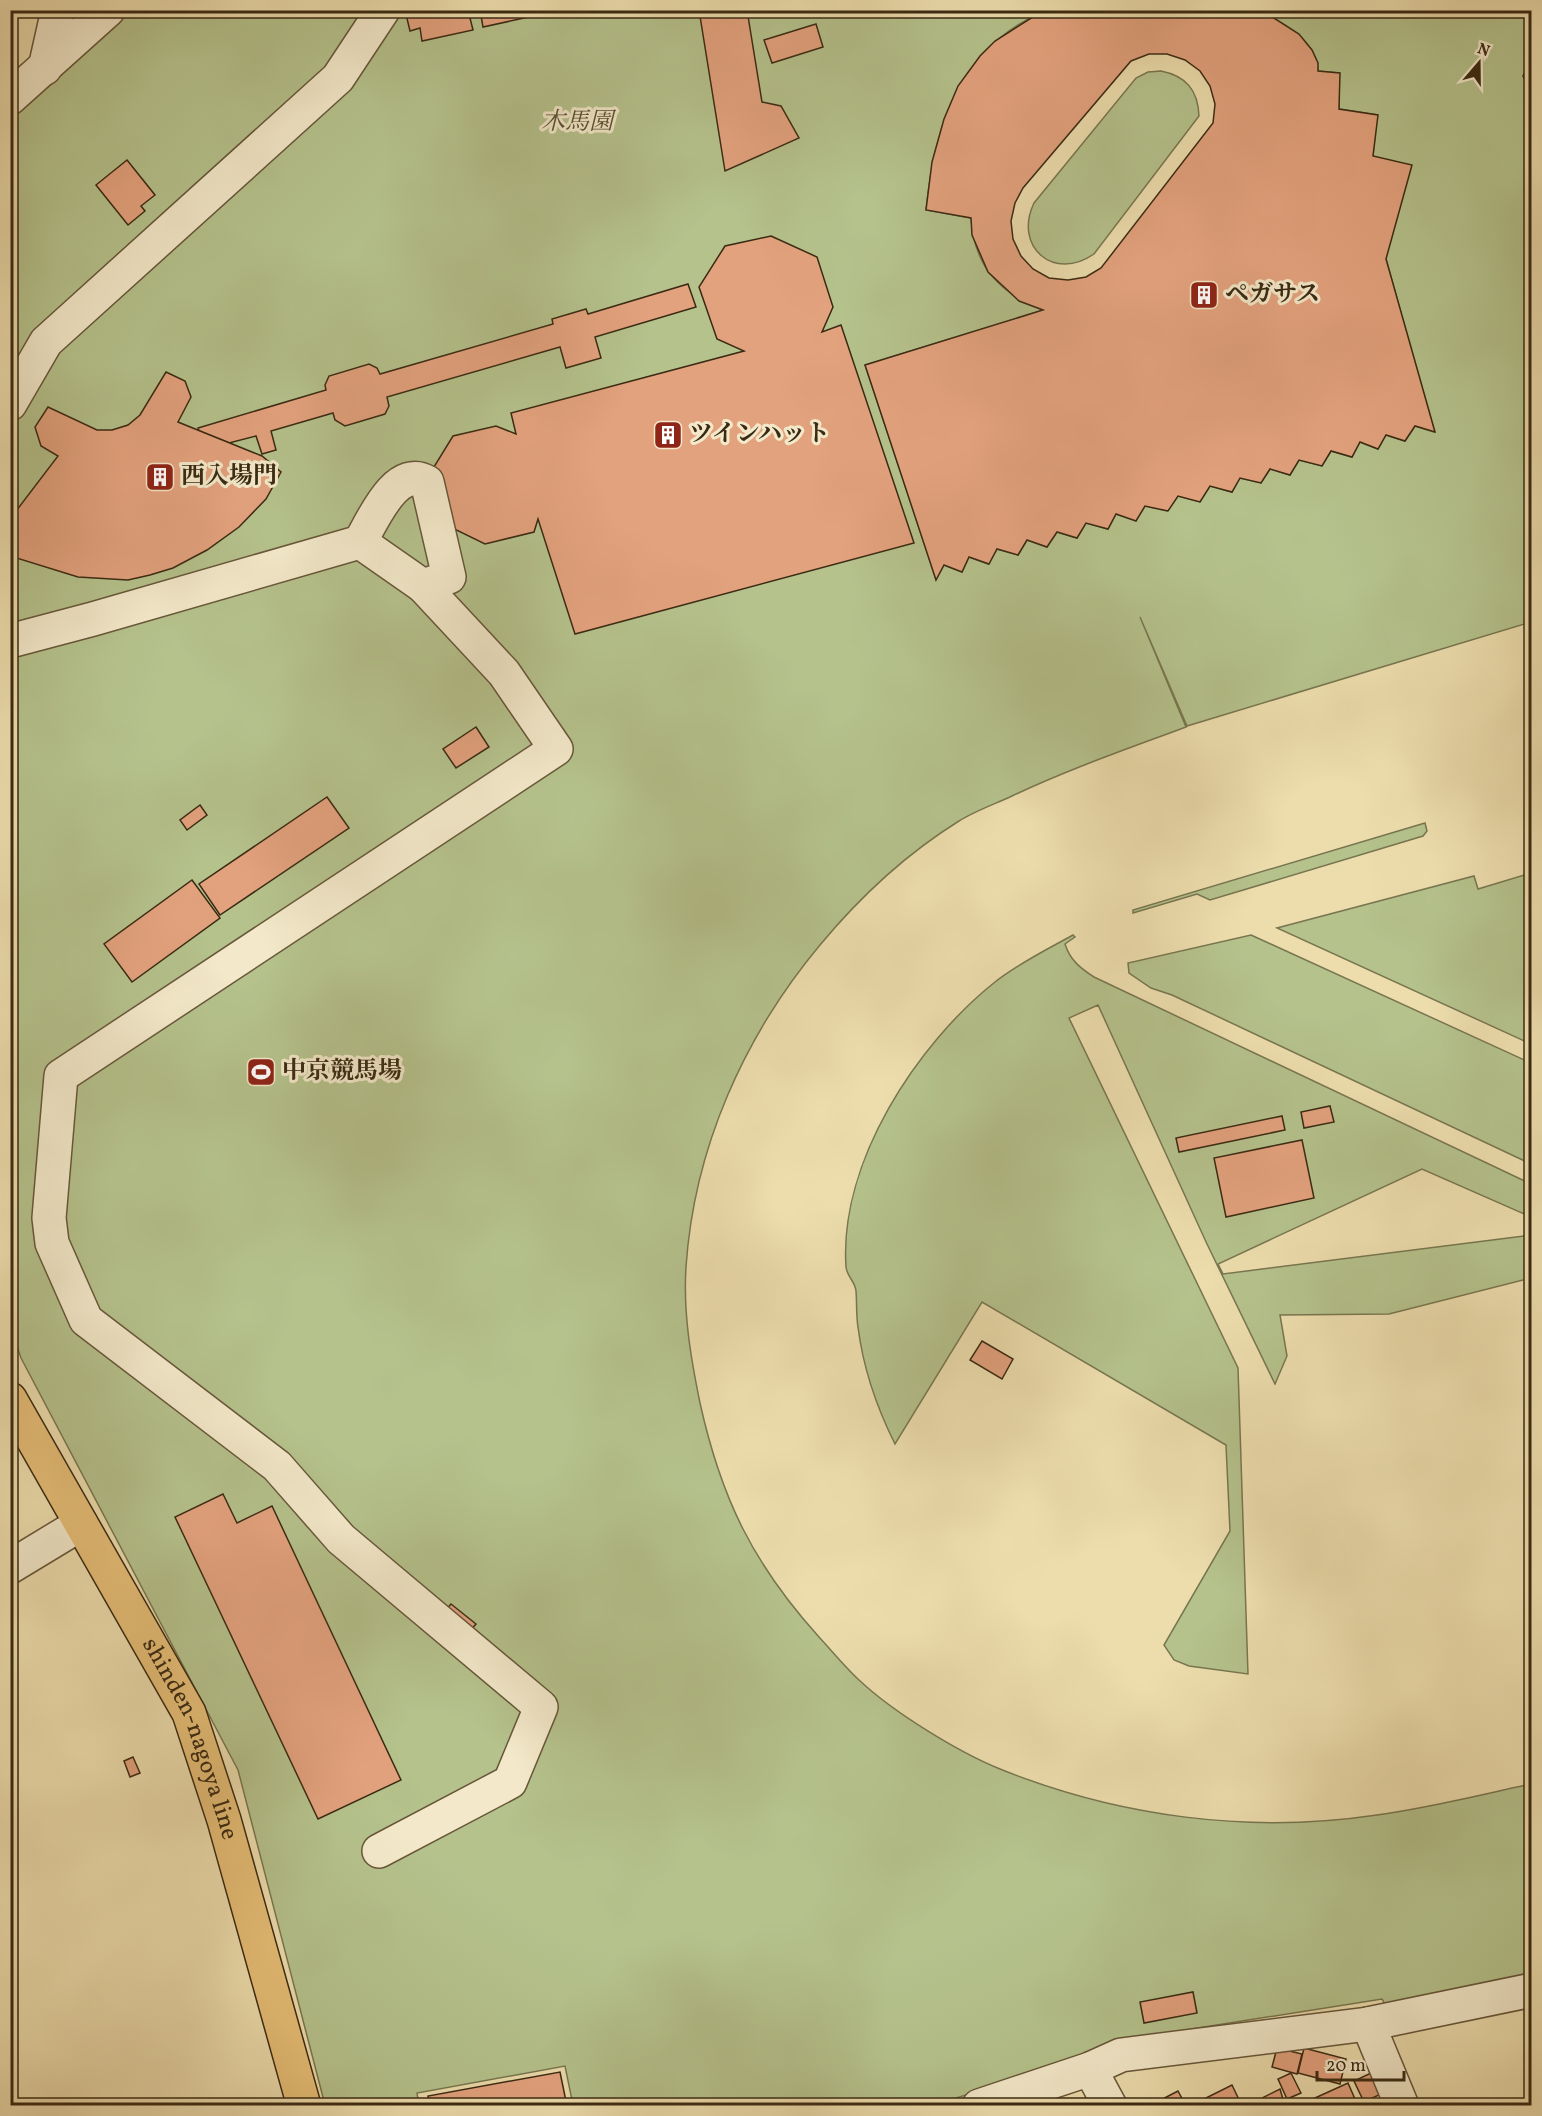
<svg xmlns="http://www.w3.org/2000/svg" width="1542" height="2116" viewBox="0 0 1542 2116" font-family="Vollkorn,'Noto Serif JP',serif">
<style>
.green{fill:#b5c28c;stroke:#787650;stroke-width:1.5}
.building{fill:#e3a27e;stroke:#3a2a13;stroke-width:1.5;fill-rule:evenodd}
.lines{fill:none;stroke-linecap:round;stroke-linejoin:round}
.minor-casing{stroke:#67573a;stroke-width:36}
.major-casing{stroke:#3a2a13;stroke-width:36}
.minor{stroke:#f3e9ca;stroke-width:33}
.major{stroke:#e6be76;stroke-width:33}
.labels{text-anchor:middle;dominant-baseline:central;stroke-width:6;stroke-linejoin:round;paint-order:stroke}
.park-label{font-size:24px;font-style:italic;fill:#595031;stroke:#f3e9ca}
.poi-label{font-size:24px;font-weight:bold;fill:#3a2a13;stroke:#f3e9ca;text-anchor:start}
.street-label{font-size:24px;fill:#3a2a13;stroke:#f3e9ca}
</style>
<rect width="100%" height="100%" fill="#edddad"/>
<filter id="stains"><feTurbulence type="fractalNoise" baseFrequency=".00333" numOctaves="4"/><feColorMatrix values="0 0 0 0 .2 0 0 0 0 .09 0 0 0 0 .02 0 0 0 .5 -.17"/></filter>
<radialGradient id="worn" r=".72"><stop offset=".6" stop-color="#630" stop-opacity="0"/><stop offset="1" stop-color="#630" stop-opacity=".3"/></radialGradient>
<g class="green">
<path d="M 124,11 L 1044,11 C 959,49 935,123 926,210 L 971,218 C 974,266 999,293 1043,310 L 865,365 L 936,579 L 944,565 L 962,572 L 969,557 L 988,564 L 997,549 L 1018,555 L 1027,540 L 1047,547 L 1057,532 L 1077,538 L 1086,523 L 1108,529 L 1116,514 L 1136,520 L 1145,506 L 1167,511 L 1178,496 L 1200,502 L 1210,486 L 1232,492 L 1240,478 L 1261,483 L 1270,469 L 1290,475 L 1299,460 L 1322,466 L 1331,451 L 1352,457 L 1360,442 L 1378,449 L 1386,435 L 1405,441 L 1415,426 L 1434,432 L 1386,259 L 1373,156 L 1377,115 L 1339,109 L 1339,73 L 1318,71 C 1317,41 1285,24 1261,11 L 1531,11 L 1531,622 L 1187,726 L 1140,617 L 1186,727 C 1127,749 1069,769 1012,796 C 995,804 975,811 959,821 C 906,854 859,898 820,945 C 744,1036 694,1148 686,1267 C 683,1313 691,1359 700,1403 C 721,1498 753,1564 819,1637 C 832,1651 845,1667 859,1680 C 893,1712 958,1752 1000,1769 C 1119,1817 1250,1834 1377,1815 C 1429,1808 1480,1795 1531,1784 L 1531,2004 L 1398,2028 L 1382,1999 L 1128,2039 L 1035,2074 L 933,2105 L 573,2105 L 565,2066 L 417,2093 L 419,2105 L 325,2105 L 238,1770 L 21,1358 L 11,1328 L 10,111 Z"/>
<path d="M 1161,71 C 1186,76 1198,90 1199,116 L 1094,254 C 1054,282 1013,247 1034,203 L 1136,78 L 1148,72 Z"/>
<polygon points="1425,823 1427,831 1423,836 1210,900 1197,894 1133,913 1133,910"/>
<polygon points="1531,873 1531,1044 1277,928 1474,876 1478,889"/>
<path d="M 1073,935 L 1075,937 L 1065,944 C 1070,960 1080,968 1094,977 L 1531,1184 L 1531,1217 L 1422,1169 L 1218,1264 L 1223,1274 L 1531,1235 L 1531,1278 L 1389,1314 L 1280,1315 L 1287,1356 L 1275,1384 L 1207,1244 L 1098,1005 L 1069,1018 L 1238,1368 L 1248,1674 L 1189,1666 L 1174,1660 L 1164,1645 L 1230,1531 L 1226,1445 L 982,1302 L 895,1444 C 877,1408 863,1367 858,1327 C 856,1315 857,1303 856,1291 C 855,1281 847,1277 846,1267 C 839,1162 917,1044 995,982 C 1019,963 1048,949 1073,935 Z"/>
<polygon points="1251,935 1531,1063 1531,1164 1172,995 1151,988 1129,973 1128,963"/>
</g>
<g class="building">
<polygon points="10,10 18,10 10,39"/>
<polygon points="405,10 468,10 473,30 422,41 420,28 410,31"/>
<polygon points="480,10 561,10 483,27"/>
<polygon points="699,10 747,10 762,102 781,106 799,138 725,171"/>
<path d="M 1044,10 L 1261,10 L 1299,34 L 1312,50 L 1318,63 L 1318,71 L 1340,73 L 1339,109 L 1378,115 L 1373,156 L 1412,165 L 1386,259 L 1435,432 L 1415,426 L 1405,441 L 1386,435 L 1378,449 L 1360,442 L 1352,457 L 1331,451 L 1322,466 L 1299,460 L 1290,475 L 1270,469 L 1261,483 L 1240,478 L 1232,492 L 1210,486 L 1200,502 L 1178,496 L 1168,511 L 1145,506 L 1136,521 L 1116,514 L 1108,529 L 1086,523 L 1077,538 L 1057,532 L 1047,547 L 1027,540 L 1018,555 L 997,549 L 989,564 L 969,557 L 962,572 L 944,565 L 936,580 L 865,365 L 1043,310 L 1019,301 L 988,272 L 972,235 L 971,218 L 926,210 L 932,162 L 944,119 L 958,86 L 980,56 L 995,41 ZM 1149,54 L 1167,54 L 1185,60 L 1200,71 L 1210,86 L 1215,104 L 1213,123 L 1101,268 L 1086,277 L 1068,280 L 1049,278 L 1033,269 L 1021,256 L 1013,239 L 1011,221 L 1015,203 L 1023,188 L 1131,61 Z"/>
<polygon points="816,24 823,47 772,63 764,40"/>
<polygon points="1532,57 1532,94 1523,76"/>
<polygon points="127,160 155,195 141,206 145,211 128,225 96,185"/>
<polygon points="771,236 817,257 833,307 822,332 841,325 914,543 575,634 538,519 534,532 485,544 442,523 429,475 453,436 496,426 516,434 511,413 744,351 717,339 699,287 725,246"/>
<polygon points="688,284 696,307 595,337 601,358 566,368 560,347 387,397 389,406 385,414 345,426 335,420 333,413 271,431 276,450 262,454 256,436 229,443 199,431 198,428 326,390 325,385 329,376 369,364 377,368 380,374 553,324 552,319 586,309 588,314"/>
<polygon points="166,372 185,381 191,397 178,422 262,456 281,472 266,499 239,527 207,550 173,568 150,575 128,580 78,577 10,556 10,544 16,537 10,533 10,519 58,456 41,446 35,427 48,407 97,430 112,430 128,425 140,415"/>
<polygon points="476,727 489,747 456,768 443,749"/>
<polygon points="327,797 349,828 220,915 199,884"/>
<polygon points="200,805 207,815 187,830 180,820"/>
<polygon points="192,880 220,918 132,982 104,944"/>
<polygon points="1330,1106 1334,1122 1304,1128 1301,1112"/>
<polygon points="1282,1116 1285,1130 1179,1152 1176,1138"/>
<polygon points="1302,1140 1314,1198 1226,1217 1214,1158"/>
<polygon points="982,1341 1013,1359 1002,1379 970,1360"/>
<polygon points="223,1494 237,1523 272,1506 401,1780 318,1819 175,1517"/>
<polygon points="451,1604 476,1624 469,1632 444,1612"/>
<polygon points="133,1757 140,1773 130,1777 124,1761"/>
<polygon points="1193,1992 1197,2013 1144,2023 1140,2002"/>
<polygon points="1277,2048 1302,2054 1297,2074 1272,2067"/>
<polygon points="1304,2048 1346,2059 1340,2084 1298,2073"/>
<polygon points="560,2072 567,2106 430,2106 428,2096"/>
<polygon points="1291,2073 1301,2093 1287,2099 1278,2079"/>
<polygon points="1371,2073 1381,2094 1364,2102 1354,2081"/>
<polygon points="1348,2083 1358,2106 1305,2106 1304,2103"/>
<polygon points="1232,2085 1242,2106 1190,2106"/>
<polygon points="1280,2089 1285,2106 1258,2106 1256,2101"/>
<polygon points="1178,2091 1186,2106 1149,2106"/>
<polygon points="606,2099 607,2106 584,2106 583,2104"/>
</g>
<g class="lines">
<g class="minor-casing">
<g id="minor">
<polyline points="45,68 58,10"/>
<polyline points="10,98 108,10"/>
<polyline points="10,404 46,342 338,78 383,10"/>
<path d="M 10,641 L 93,619 L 360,542 C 373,520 396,464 427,482 L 449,577 L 423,586 L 360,542"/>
<polyline points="10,1567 81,1524"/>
<polyline points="379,1851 510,1782 541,1707 341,1539 277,1466 86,1320 52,1243 49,1218 61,1076 556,749 504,673 423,586"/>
<polyline points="1368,2024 1402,2106"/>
<polyline points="1090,2069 1110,2106"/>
<polyline points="979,2106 1090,2069 1121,2055 1368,2024 1532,1990"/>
</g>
</g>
<g class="major-casing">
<g id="major">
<path id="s1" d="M 10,1399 L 189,1713 L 224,1820 L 304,2106"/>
</g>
</g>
<use href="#minor" class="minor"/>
<use href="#major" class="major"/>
</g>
<defs>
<g id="building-square" transform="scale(1.5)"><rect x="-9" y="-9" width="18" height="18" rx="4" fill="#8f2418" stroke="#f3e9ca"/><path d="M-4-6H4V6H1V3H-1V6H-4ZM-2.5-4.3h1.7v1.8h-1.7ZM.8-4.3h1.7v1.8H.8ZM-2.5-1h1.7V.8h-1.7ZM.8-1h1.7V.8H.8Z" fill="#fff"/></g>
<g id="stadium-square" transform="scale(1.5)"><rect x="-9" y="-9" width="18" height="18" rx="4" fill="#8f2418" stroke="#f3e9ca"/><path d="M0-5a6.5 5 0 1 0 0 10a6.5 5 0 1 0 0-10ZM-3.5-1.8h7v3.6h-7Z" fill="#fff"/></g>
</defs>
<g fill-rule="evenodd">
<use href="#building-square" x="1204" y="295"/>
<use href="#building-square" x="668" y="435"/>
<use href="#building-square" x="160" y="477"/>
<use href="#stadium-square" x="261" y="1072"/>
</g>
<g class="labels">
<g class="park-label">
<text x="577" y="123">木馬園</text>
</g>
<g class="poi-label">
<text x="1225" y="295">ペガサス</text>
<text x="689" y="435">ツインハット</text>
<text x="181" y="477">西入場門</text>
<text x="282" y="1072">中京競馬場</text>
</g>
<g class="street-label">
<text stroke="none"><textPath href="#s1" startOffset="386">shinden-nagoya line</textPath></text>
</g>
</g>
<rect width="1542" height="2116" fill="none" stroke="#edddad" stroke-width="36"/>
<rect x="12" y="12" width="1518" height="2092" fill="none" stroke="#3a2a13" stroke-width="3"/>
<rect x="18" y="18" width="1506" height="2080" fill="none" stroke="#3a2a13" stroke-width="1.5"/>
<g transform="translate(1479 63) rotate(20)" stroke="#f3e9ca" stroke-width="4.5" paint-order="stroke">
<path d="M0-4.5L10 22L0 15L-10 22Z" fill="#3a2a13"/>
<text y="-9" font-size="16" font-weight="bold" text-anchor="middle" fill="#3a2a13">N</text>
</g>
<path d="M1317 2071v9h87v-9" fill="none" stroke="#3a2a13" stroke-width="3"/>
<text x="1326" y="2071" font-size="18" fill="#3a2a13" stroke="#f3e9ca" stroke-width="4.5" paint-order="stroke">20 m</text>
<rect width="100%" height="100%" filter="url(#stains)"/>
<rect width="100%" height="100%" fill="url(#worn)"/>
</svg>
